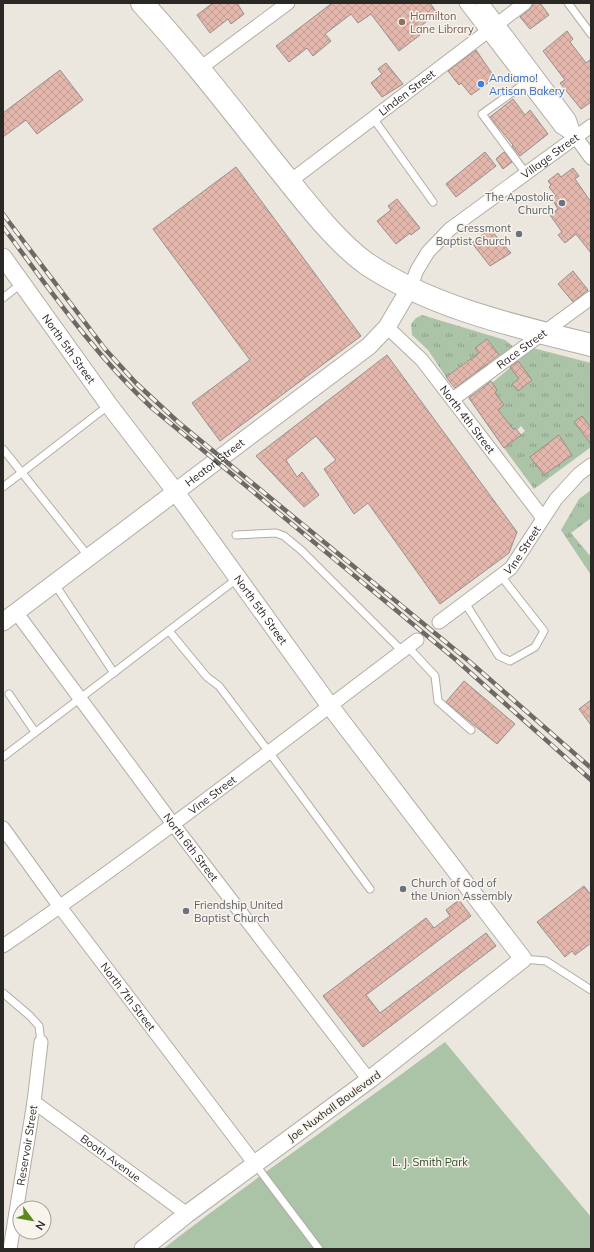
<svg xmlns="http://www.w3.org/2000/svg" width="594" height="1252" viewBox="0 0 594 1252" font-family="Mulish,sans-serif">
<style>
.grass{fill:url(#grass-tufts)}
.park{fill:#abc3a6}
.building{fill:url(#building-cross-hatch);stroke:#988e8c}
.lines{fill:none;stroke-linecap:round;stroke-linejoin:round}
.service-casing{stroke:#b2ada5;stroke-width:9}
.minor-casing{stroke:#b2ada5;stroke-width:15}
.tertiary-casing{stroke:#b2ada5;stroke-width:19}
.trunk-casing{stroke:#b2ada5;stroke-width:24}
.service{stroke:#fff;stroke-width:7}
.minor{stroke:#fff;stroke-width:13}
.tertiary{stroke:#fff;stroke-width:17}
.trunk{stroke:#fff;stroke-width:22}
.rail-casing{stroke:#6d6a65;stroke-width:4.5}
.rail{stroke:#f8f3eb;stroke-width:3;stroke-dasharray:9;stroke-linecap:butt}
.education-dot{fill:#8d6e63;stroke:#f8f3eb;stroke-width:1.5}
.shop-dot{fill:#3f7fe0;stroke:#f8f3eb;stroke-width:1.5}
.worship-dot{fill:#6b7280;stroke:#f8f3eb;stroke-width:1.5}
.labels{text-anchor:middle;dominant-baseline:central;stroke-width:3;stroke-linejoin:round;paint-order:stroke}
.education-label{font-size:11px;fill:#785e54;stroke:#f8f3eb;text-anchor:start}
.shop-label{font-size:11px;fill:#366cbe;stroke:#f8f3eb;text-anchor:start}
.street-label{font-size:11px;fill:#2a2825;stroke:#f8f3eb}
.worship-label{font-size:11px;fill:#5b616d;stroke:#f8f3eb;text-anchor:end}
.park-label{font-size:11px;fill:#2b5022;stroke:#f8f3eb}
</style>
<defs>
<pattern id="grass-tufts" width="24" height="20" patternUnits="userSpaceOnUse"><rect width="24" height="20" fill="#abc3a6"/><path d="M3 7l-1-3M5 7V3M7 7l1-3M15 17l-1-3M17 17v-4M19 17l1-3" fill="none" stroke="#8b9e87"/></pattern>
<pattern id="building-cross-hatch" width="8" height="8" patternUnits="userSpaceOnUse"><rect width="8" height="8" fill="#e3b7ab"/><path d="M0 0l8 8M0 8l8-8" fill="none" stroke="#c39d93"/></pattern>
</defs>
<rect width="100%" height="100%" fill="#ebe6de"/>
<g class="grass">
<polygon points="422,315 505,340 515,348 501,357 487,339 475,348 489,366 477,375 467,361 446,377 428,350 412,335 411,324 416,318"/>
<polygon points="533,348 591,363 591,447 534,489 504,448 525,431 521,426 517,430 515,428 498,440 468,397 492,383"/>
<polygon points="591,490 591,518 571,533 591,557 591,575 561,530 579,499"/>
</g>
<path class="park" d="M 445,1042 L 591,1217 L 591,1249 L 163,1249 C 255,1177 352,1112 445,1042 Z"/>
<g class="building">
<polygon points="213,3 237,3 244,14 231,24 228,19 210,33 197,15"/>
<polygon points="332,3 430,3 437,13 416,30 420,35 399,51 371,14 358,23 351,14 325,34 331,41 313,56 307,48 289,62 276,46"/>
<polygon points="534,3 540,3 549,15 530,29 520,17 530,9"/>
<polygon points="567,31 573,39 570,42 586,63 591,59 591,102 581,109 560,83 565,80 543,51"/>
<polygon points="476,50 495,78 471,95 461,83 459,85 448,71"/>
<polygon points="386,63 403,84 382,97 371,83 382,74 378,69"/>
<polygon points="60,70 83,100 37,134 26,120 3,137 3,113"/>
<polygon points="513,99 525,115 530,110 548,134 520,156 512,146 513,145 490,117"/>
<polygon points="485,152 496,166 456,197 446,184"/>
<polygon points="504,152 512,162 503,169 496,159"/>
<polygon points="236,167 361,336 220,441 192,403 250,360 153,229"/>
<polygon points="573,168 579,176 575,179 591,202 591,253 576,234 565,243 558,235 562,232 550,215 558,209 552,199 556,196 549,187 551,185 548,181 558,173 561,177"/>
<polygon points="397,199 420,228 411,235 410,233 396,244 377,221 391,210 388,206"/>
<polygon points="490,229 511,253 490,266 472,243"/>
<polygon points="573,271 588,290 573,302 558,284"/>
<polygon points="487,339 499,355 455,388 446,377 479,353 475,348"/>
<polygon points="387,355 517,532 509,553 440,604 368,503 354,514 324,469 336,460 316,436 286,460 297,477 302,472 319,495 304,507 256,456"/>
<polygon points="518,361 532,380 518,391 512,384 519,379 510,367"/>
<polygon points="491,381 497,390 495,393 504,405 498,410 513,429 515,428 521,435 504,448 469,398"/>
<polygon points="582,416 591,428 591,444 574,422"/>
<polygon points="559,435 572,455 544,475 530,457"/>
<polygon points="464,681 515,724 497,744 446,702"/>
<polygon points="591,700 591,725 579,709"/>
<polygon points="584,886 591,895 591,943 575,955 572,951 565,957 537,922"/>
<polygon points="459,900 471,916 366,995 380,1013 486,933 496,946 363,1047 323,996 426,918 434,928 450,916 446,910"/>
</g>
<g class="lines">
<g class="service-casing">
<g id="service">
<polyline points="568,3 591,34"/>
<polyline points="373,118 433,202"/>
<polyline points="525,172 482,114 528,81"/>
<polyline points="3,298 22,283"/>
<polyline points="3,449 89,557"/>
<polyline points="3,487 109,405"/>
<polyline points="236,535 276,533 284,536 301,550 402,651"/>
<polyline points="54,583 114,673"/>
<polyline points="465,603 499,656 510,661 535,647 544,631 501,576"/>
<polyline points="169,631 207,677 219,686 269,752 370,889"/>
<polyline points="408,647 435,676 438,701 471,730"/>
<polyline points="9,694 35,732"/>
<polyline points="3,757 238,578"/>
<polyline points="523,959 546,961 591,990"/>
<polyline points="3,993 30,1016 39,1026 41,1042"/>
<polyline points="255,1164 319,1249"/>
</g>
</g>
<g class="minor-casing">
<g id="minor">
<polyline points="466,3 561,127 575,136"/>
<polyline points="482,3 569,119 575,136 591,158"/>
<polyline points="199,69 288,3"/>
<path id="s1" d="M 289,182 L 525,3"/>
<path id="s2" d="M 410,288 L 417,270 L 428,252 L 450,229 L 591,126"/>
<path id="s3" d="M 387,327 L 422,360 L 543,518"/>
<path id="s4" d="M 453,399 L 591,298"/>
<path id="s5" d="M 16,612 L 173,824 L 369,1080"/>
<path id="s6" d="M 439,622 L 511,568 L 556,499 L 579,474 L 591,465"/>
<path id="s7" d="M 3,828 L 60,907 L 255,1164"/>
<path id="s8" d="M 3,946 C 145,849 280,743 417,640"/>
<path id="s9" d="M 34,1102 L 187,1214"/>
<path id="s10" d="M 10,1249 L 34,1102 L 41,1042"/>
</g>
</g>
<g class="tertiary-casing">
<g id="tertiary">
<path id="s11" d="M 3,257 L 109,405 L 175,491 L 330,706 L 523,959 L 369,1080 L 187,1214 L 143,1249"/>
<path id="s12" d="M 3,622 L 369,346 L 387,327 L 410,288"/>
</g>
</g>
<g class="trunk-casing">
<path id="trunk" d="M 142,3 C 188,53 229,106 271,159 C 298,192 333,240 367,264 C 433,308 515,326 591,345"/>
</g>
<use href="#service" class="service"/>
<use href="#minor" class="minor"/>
<use href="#tertiary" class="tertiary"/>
<use href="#trunk" class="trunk"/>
<g class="rail-casing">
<g id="rail">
<polyline points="3,214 105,349 136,383 178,422 470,662 591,768"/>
<path d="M 3,227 C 50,290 94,354 152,408 L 455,659 L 591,780"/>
</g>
</g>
<use href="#rail" class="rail"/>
</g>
<circle class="education-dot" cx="402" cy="22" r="4"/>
<circle class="shop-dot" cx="481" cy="84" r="4"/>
<g class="worship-dot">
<circle cx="562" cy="203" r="4"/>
<circle cx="519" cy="234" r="4"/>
<circle cx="403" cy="889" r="4"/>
<circle cx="186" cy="911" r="4"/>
</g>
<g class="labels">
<g class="education-label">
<text x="410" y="16">Hamilton<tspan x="410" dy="13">Lane Library</tspan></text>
</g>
<g class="shop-label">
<text x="489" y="78">Andiamo!<tspan x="489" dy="13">Artisan Bakery</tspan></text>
</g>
<g class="street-label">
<text stroke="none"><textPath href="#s1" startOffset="148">Linden Street</textPath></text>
<text stroke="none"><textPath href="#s2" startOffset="196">Village Street</textPath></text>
<text stroke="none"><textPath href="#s11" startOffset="113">North 5th Street</textPath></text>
<text stroke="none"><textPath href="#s4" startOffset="85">Race Street</textPath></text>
<text stroke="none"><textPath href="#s3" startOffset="123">North 4th Street</textPath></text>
<text stroke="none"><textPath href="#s12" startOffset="265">Heaton Street</textPath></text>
<text stroke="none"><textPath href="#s6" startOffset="111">Vine Street</textPath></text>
<text stroke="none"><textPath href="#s11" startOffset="437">North 5th Street</textPath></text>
<text stroke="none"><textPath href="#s8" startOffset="258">Vine Street</textPath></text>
<text stroke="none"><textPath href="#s5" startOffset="293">North 6th Street</textPath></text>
<text stroke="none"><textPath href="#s7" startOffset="210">North 7th Street</textPath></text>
<text transform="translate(334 1106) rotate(-36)">Joe Nuxhall Boulevard</text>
<text stroke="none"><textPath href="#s10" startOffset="105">Reservoir Street</textPath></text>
<text stroke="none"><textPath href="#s9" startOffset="95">Booth Avenue</textPath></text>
</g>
<g class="worship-label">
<text x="554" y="197">The Apostolic<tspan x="554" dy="13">Church</tspan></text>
<text x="511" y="228">Cressmont<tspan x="511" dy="13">Baptist Church</tspan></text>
<text x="411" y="883" text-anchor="start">Church of God of<tspan x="411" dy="13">the Union Assembly</tspan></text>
<text x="194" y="905" text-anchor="start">Friendship United<tspan x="194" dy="13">Baptist Church</tspan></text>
</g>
<g class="park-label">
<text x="430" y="1162">L. J. Smith Park</text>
</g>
</g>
<rect width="594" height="1252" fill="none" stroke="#2a2825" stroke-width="8"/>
<g transform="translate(32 1220) rotate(122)"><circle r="19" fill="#f8f3eb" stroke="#a6a29c"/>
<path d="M0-3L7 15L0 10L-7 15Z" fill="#5a8a1e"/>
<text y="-6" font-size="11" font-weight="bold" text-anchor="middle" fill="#2a2825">N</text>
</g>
</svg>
